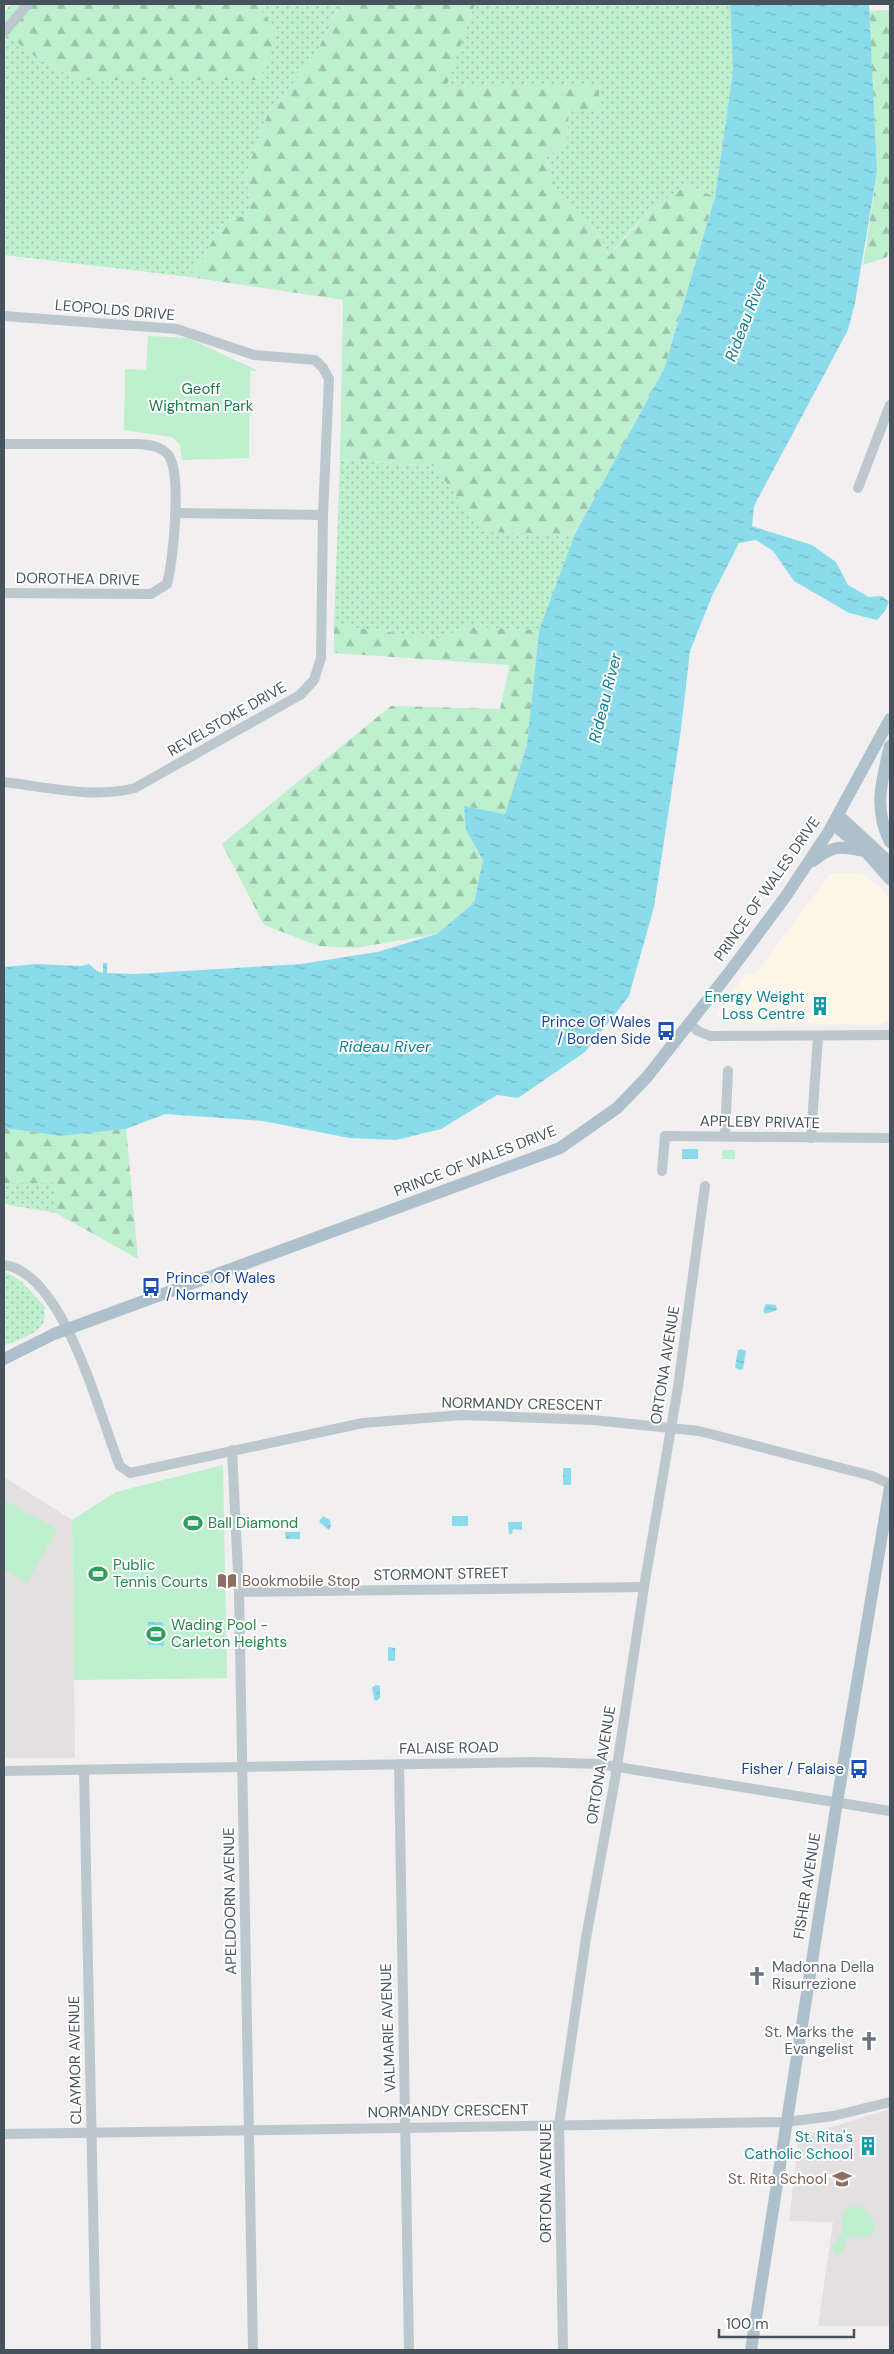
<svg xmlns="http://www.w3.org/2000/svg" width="894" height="2354" viewBox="0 0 894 2354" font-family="'DM Sans',sans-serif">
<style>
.commercial{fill:#fcf5e8}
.education{fill:#e2e0e1}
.grass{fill:url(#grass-dots)}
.forest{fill:url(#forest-firs)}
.green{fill:#beefce}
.water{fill:url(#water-ripples)}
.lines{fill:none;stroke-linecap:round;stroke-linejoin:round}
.minor{stroke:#bdc7ce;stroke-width:10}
.major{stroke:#afc0cd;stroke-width:12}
.labels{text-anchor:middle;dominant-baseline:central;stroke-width:4;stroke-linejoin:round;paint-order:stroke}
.street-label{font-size:15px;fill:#47535c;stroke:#fff}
.park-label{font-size:15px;fill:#187d46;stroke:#fff}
.culture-label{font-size:15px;fill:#0d838f;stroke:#fff;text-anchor:end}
.transit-label{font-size:15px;fill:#164399;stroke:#fff;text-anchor:end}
.leisure-label{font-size:15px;fill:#27864d;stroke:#fff;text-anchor:start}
.education-label{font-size:15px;fill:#785e54;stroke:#fff;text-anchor:start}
.worship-label{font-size:15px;fill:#5b616d;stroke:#fff;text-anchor:start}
.water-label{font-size:16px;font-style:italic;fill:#0e7c91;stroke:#fff}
</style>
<defs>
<pattern id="grass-dots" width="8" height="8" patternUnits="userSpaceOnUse" patternTransform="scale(1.25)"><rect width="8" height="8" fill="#beefce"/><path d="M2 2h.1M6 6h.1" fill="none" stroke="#9cc4aa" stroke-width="1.8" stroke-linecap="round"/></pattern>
<pattern id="forest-firs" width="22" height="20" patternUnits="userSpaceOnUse" patternTransform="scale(1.25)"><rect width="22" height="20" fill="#beefce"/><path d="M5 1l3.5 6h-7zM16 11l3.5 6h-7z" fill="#9cc4aa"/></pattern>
<pattern id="water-ripples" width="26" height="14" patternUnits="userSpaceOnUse" patternTransform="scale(1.25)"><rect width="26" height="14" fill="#8bdceb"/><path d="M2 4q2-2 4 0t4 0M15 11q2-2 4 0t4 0" fill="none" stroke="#73b5c2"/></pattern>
</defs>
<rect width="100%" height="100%" fill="#f1efef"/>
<polygon class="commercial" points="861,873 878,885 890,900 890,1020 879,1025 722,1022 717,1013 746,974 755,974 830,874"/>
<g class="education">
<polygon points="4,1477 72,1520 75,1758 4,1758"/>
<polygon points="890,2109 890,2326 818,2326 833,2222 789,2221 799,2137"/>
</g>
<g class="grass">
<polygon points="257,4 341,4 314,57 268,113 246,173 251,213 224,223 190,277 4,255 4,32 38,59 78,80 260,80 260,9"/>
<path d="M 475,4 L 730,4 L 733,71 L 715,197 L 688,185 C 656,203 631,227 609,256 L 597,232 L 558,192 L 546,158 L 567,142 L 569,109 L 445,87 Z"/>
<polygon points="340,460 434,466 484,532 575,534 539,630 462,627 443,639 334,625"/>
<polygon points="4,1183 54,1183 56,1185 56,1213 4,1204"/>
<path d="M 4,1271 L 21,1281 L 46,1308 L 44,1310 C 51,1331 19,1339 4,1346 Z"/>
</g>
<g class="forest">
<polygon points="11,4 257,4 277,33 260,80 78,80 38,59 4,32 4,13"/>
<path d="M 341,4 L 475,4 L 446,87 L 599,84 L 599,110 L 569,109 L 567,142 L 546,158 L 558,192 L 597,232 L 609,256 C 635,226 653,205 688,185 L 715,197 L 664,369 L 575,534 L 483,532 L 434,466 L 340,460 L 343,300 L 190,277 L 224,223 L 251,213 L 246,173 L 268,113 L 314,57 Z"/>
<polygon points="890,10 890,248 887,257 863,265 877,172 869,11"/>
<polygon points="334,625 443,639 462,627 539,630 527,745 505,814 464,806 466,830 483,860 474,903 437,934 355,948 319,946 264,925 222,844 391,706 500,709 510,665 334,653"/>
<polygon points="4,1128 61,1136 126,1129 138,1259 56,1213 56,1185 54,1183 4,1183"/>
</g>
<g class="green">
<polygon points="148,336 188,338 258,371 250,371 249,458 182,460 180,445 172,437 124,430 125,369 146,370"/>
<rect x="722" y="1150" width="13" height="9"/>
<polygon points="223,1465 227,1678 74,1680 72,1520 116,1492"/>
<polygon points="4,1500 57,1529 27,1583 4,1570"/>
<path d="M 857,2206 C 870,2209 875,2220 874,2232 L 867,2237 L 851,2236 L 847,2238 L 842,2252 L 836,2255 L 832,2246 L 843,2232 L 842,2214 L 847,2208 Z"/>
</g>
<g class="water">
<polygon points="730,4 869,4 877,172 855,303 848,330 754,506 752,526 812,545 836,562 848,585 869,597 882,596 889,602 885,611 877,620 849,613 794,581 773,551 756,540 739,543 712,596 690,651 681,729 654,907 629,996 585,1052 518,1098 497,1095 441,1129 396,1140 349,1138 263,1121 165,1114 126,1129 61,1136 4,1128 4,967 36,964 81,966 89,964 97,971 103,973 103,963 107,963 107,973 136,974 301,964 377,952 437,934 474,903 483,860 466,830 464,806 505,814 527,745 539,630 575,534 664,369 715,197 733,71"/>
<rect x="682" y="1149" width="16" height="10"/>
<polygon points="766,1304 776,1305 777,1310 765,1314 763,1310"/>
<polygon points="741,1349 746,1351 743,1369 739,1370 735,1367 738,1350"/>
<rect x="563" y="1468" width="8" height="17"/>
<polygon points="323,1516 330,1520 331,1526 329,1530 319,1522"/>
<rect x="452" y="1516" width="16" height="10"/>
<polygon points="508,1522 522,1522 522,1530 513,1529 512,1534 509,1534"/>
<polygon points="285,1532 300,1532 300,1539 286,1539"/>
<polygon points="148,1622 163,1622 164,1646 148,1645"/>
<polygon points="388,1647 395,1648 395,1661 388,1661"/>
<polygon points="376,1685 380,1686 380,1698 376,1701 374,1699 372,1687"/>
</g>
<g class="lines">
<g class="minor">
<polyline points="4,32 28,4"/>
<path d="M 4,316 L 177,329 L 254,355 L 315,360 L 323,368 L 329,379 L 323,515 L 321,658 L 314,680 L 300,695 L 135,788 C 92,799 47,787 4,782"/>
<path d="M 4,444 L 138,444 C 149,445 161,445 169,456 C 182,477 173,559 167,584 L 151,594 L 4,593"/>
<polyline points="858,488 890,405"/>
<polyline points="176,513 323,515"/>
<polyline points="689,1023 698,1031 710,1036 890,1035"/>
<polyline points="725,1135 728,1071"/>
<polyline points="811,1138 818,1036"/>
<polyline points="662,1171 665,1136 890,1138"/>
<path d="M 4,1265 C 65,1273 99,1416 120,1466 L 130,1473 L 363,1423 L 462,1415 L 593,1420 L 699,1431 L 872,1476 L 890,1484"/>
<polyline points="232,1450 239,1592 253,2350"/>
<polyline points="239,1592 644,1587"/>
<polyline points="399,1764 409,2350"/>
<polyline points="84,1770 96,2350"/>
<polyline points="4,1771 534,1762 599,1764 890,1811"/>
<polyline points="4,2134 786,2122 833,2116 890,2102"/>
<polyline points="563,2350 559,2124 586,1938 615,1779 644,1587 678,1387 705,1186"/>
</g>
<g class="major">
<path d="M 890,746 C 882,779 873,809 890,842"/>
<polyline points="838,815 890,863"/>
<polyline points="833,824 866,852 890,879"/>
<path d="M 813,861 C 832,846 840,845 863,851"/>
<polyline points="4,1359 54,1334 560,1148 617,1108 647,1077 728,974 786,896 829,831 890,719"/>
<polyline points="751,2350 837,1802 890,1487"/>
</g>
</g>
<defs>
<g id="building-bare" transform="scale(1.5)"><path d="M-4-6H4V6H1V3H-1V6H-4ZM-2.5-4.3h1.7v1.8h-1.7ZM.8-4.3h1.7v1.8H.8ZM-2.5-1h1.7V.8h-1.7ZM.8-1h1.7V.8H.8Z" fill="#0f9aa8" stroke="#fff" stroke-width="2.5" paint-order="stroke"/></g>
<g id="bus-bare" transform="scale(1.5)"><path d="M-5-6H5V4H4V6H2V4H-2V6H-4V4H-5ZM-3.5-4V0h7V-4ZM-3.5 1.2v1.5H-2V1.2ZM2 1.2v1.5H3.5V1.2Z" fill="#1a4fb4" stroke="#fff" stroke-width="2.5" paint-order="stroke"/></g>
<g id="stadium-bare" transform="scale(1.5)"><path d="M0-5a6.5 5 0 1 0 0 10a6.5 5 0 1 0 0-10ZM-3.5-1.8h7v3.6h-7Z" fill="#2e9e5b" stroke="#fff" stroke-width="2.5" paint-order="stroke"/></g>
<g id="library-bare" transform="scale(1.5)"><path d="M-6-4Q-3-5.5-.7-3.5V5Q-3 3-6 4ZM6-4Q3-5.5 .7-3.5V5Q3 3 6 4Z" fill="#8d6e63" stroke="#fff" stroke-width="2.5" paint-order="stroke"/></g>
<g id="church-bare" transform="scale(1.5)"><path d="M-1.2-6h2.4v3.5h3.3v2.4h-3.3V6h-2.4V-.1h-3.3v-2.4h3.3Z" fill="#6b7280" stroke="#fff" stroke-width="2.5" paint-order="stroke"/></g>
<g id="school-bare" transform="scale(1.5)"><path d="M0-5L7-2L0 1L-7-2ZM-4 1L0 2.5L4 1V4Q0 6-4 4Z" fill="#8d6e63" stroke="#fff" stroke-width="2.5" paint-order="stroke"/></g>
</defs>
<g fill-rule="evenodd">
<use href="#building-bare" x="820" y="1006"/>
<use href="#bus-bare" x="666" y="1031"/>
<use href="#bus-bare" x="151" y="1287"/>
<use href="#stadium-bare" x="193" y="1523"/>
<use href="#stadium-bare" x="98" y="1574"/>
<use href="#library-bare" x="227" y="1581"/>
<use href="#stadium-bare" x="156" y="1634"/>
<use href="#bus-bare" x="859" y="1769"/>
<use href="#church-bare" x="757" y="1976"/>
<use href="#church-bare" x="869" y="2041"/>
<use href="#building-bare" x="868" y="2146"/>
<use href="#school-bare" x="842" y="2179"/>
</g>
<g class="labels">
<g class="street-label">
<text transform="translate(115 310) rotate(5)">LEOPOLDS DRIVE</text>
<text transform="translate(78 579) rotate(1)">DOROTHEA DRIVE</text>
<text transform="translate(227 719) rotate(-30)">REVELSTOKE DRIVE</text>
<text transform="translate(767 889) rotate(-55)">PRINCE OF WALES DRIVE</text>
<text transform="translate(760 1122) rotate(1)">APPLEBY PRIVATE</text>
<text transform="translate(475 1161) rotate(-21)">PRINCE OF WALES DRIVE</text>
<text transform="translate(665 1365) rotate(-81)">ORTONA AVENUE</text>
<text transform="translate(522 1404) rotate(1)">NORMANDY CRESCENT</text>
<text transform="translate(441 1574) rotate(-1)">STORMONT STREET</text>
<text transform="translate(449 1748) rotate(-1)">FALAISE ROAD</text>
<text transform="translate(601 1765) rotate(-81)">ORTONA AVENUE</text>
<text transform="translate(807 1886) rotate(-81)">FISHER AVENUE</text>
<text transform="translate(230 1901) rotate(-91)">APELDOORN AVENUE</text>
<text transform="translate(388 2028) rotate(-92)">VALMARIE AVENUE</text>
<text transform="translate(75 2060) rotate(-91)">CLAYMOR AVENUE</text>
<text transform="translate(448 2111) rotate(-1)">NORMANDY CRESCENT</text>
<text transform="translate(546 2183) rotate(-90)">ORTONA AVENUE</text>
</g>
<g class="park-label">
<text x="201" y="389">Geoff<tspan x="201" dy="17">Wightman Park</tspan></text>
</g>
<g class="culture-label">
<text x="805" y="997">Energy Weight<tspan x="805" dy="17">Loss Centre</tspan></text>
<text x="853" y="2137">St. Rita's<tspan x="853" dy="17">Catholic School</tspan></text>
</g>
<g class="transit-label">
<text x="651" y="1022">Prince Of Wales<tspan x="651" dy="17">/ Borden Side</tspan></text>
<text x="166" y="1278" text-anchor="start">Prince Of Wales<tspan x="166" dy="17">/ Normandy</tspan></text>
<text x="844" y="1769">Fisher / Falaise</text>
</g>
<g class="leisure-label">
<text x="208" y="1523">Ball Diamond</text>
<text x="113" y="1565">Public<tspan x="113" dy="17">Tennis Courts</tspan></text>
<text x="171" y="1625">Wading Pool -<tspan x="171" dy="17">Carleton Heights</tspan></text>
</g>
<g class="education-label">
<text x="242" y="1581">Bookmobile Stop</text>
<text x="827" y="2179" text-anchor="end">St. Rita School</text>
</g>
<g class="worship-label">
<text x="772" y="1967">Madonna Della<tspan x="772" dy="17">Risurrezione</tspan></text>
<text x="854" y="2032" text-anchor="end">St. Marks the<tspan x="854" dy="17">Evangelist</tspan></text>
</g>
<g class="water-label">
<text transform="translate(746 318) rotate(-69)">Rideau River</text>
<text transform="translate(605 698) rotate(-76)">Rideau River</text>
<text x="385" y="1046">Rideau River</text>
</g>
</g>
<rect width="894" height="2354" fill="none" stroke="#47535c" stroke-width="10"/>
<path d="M719 2329v8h135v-8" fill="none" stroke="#47535c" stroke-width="2.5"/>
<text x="726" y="2329" font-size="15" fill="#47535c" stroke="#ffffff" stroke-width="4" paint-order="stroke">100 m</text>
</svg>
